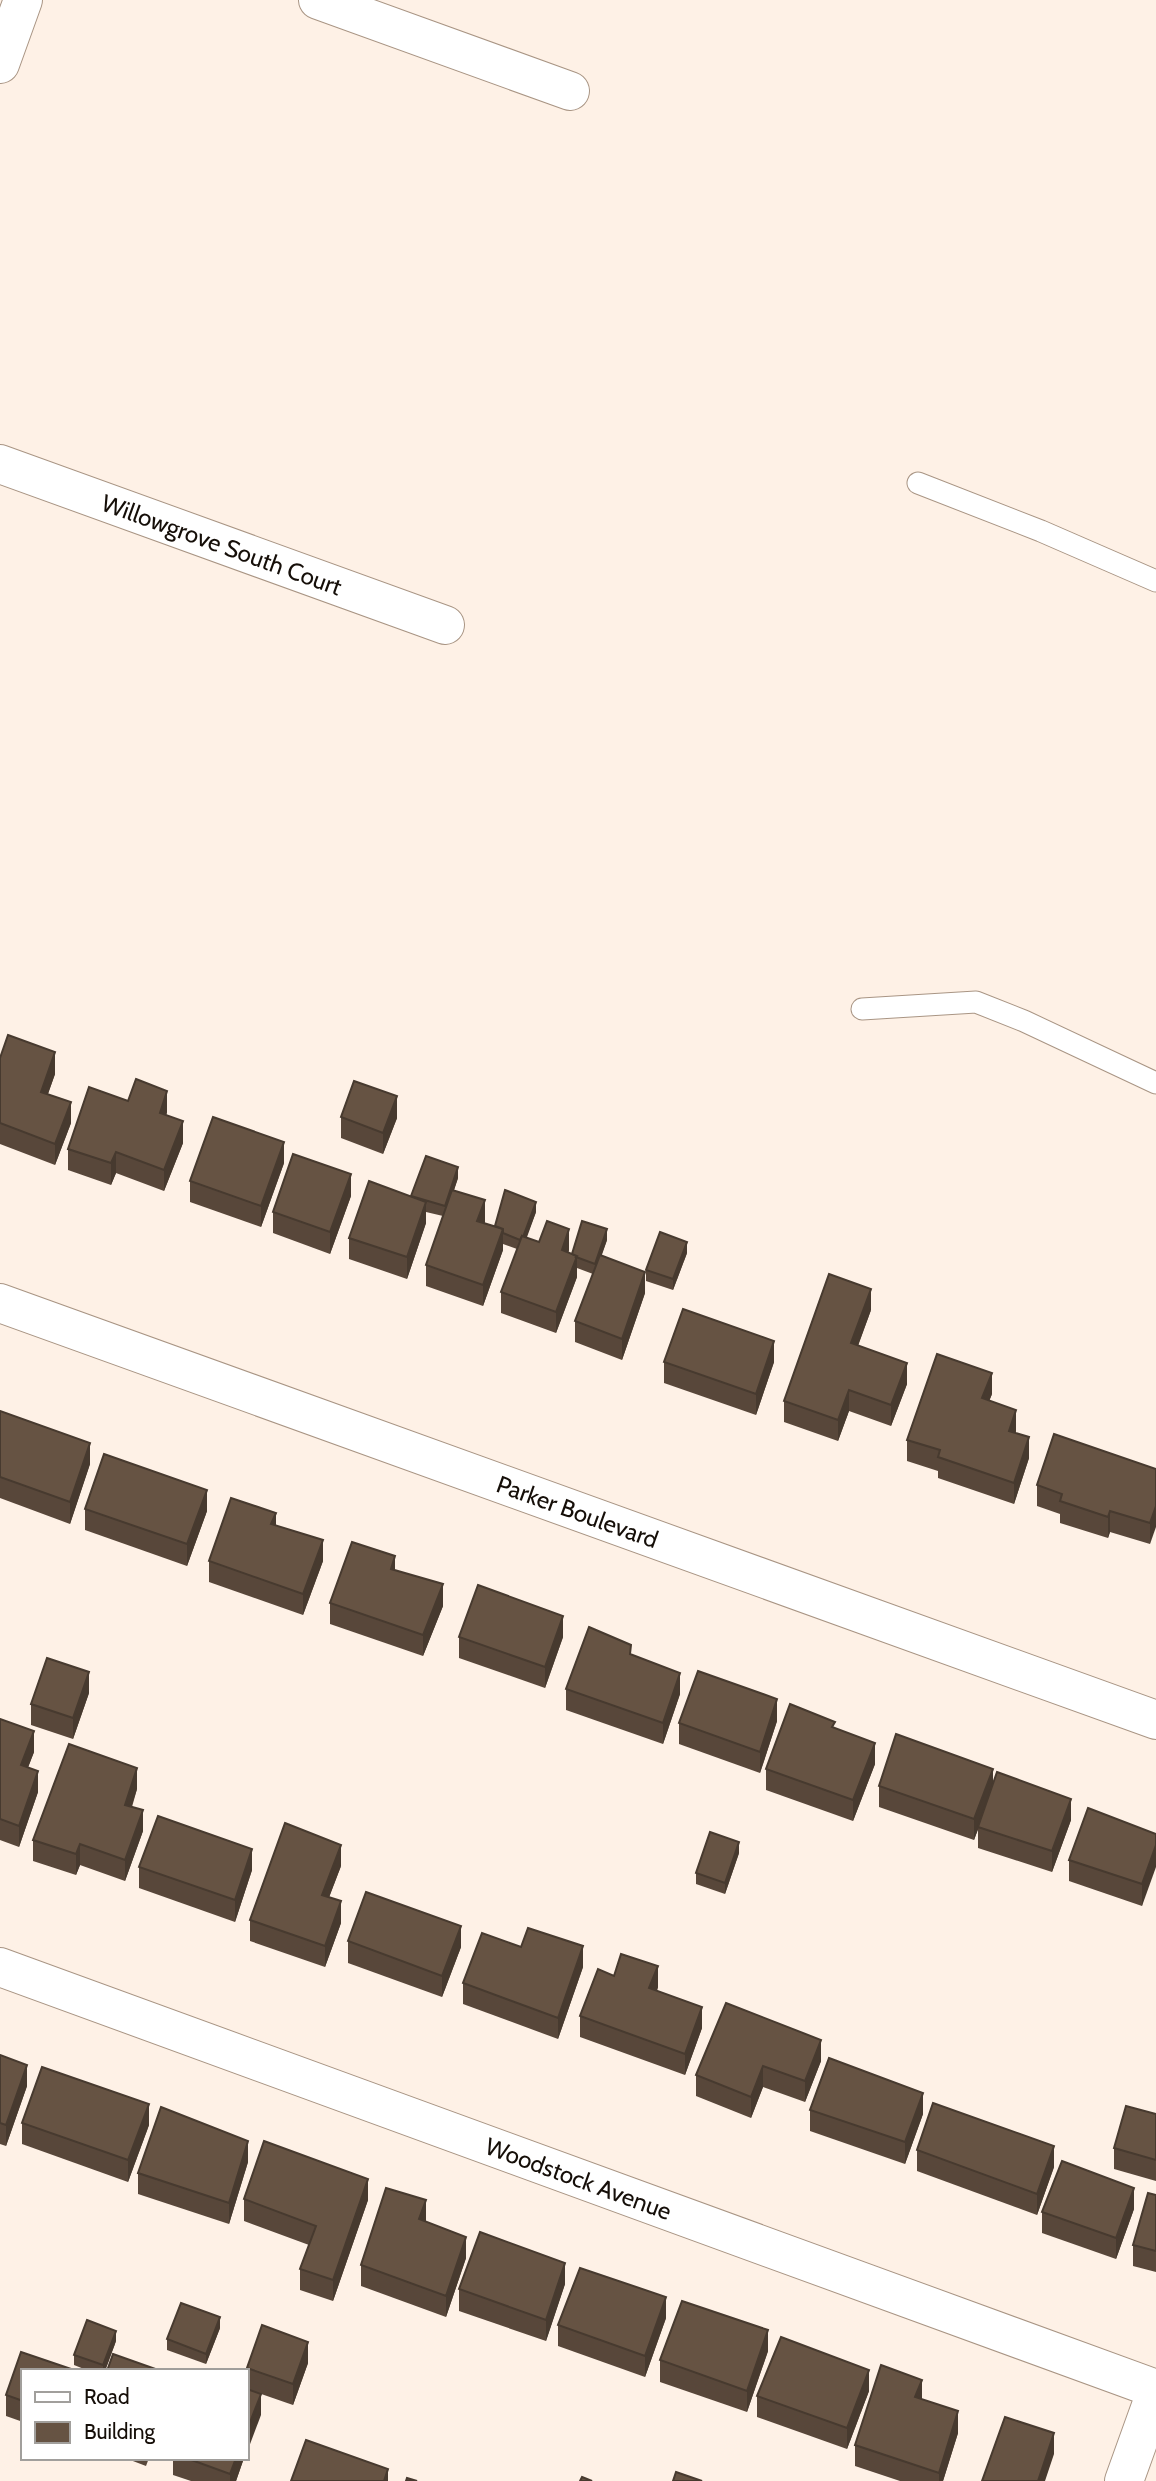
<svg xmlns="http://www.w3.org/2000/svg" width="1156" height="2481" viewBox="0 0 1156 2481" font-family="Cabin,sans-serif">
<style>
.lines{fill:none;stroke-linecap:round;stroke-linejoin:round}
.service-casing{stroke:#a99584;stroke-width:23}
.minor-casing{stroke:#a99584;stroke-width:40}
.tertiary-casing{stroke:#a99584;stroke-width:40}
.service{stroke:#fff;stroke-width:21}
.minor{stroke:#fff;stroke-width:38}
.tertiary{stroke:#fff;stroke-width:38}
.wall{fill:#58473a}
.shaded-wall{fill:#473a2f}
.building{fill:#665343;stroke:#473a2f;stroke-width:2}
.labels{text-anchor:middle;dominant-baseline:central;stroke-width:7;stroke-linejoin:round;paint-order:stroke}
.street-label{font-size:24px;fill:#150e08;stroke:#fff}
</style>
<rect width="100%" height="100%" fill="#fef1e6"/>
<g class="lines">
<g class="service-casing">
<g id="service">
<polyline points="918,483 1041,531 1156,581"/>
<polyline points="862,1009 976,1002 1024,1021 1156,1083"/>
</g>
</g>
<g class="minor-casing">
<g id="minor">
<polyline points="318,0 570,91"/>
<polyline points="0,64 23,0"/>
<path id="s1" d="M 0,464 L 445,625"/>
<path id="s2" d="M 0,1967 L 1156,2389"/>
<polyline points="1124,2481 1156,2392"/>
</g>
</g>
<g class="tertiary-casing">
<g id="tertiary">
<path id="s3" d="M 0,1303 L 1156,1720"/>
</g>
</g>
<use href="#service" class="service"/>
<use href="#minor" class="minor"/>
<use href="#tertiary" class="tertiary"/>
</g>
<g class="wall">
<polygon points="0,1058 55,1074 48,1094 71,1123 55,1165 0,1144"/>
<polygon points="128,1101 167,1112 166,1116 183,1143 164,1191 116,1173 111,1185 68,1170 68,1149"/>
<polygon points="341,1117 397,1118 383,1154 341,1138"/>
<polygon points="284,1163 261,1227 190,1202 190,1181"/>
<polygon points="458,1178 454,1190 485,1222 484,1223 495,1226 536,1212 526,1238 569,1250 568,1253 572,1254 607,1240 601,1256 645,1293 622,1360 575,1342 575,1321 593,1274 577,1268 577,1277 556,1333 501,1313 501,1292 517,1249 503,1244 503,1250 483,1306 426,1286 426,1265 443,1216 426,1212 426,1223 407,1279 349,1259 349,1238 411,1197"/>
<polygon points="351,1196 330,1254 273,1233 273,1212"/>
<polygon points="687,1253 673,1290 646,1281 646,1270"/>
<polygon points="871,1310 858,1346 907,1384 891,1426 849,1411 838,1441 784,1422 784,1401"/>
<polygon points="664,1362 774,1362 756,1415 664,1383"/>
<polygon points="992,1394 989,1401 1016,1431 1015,1433 1029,1458 1014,1504 938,1478 938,1471 907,1461 907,1440"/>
<polygon points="0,1411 90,1464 70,1524 0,1498"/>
<polygon points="1156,1469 1150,1544 1110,1532 1108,1538 1060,1523 1060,1514 1037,1506 1037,1485"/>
<polygon points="85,1509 207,1511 187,1566 85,1530"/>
<polygon points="209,1561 323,1561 303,1615 209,1582"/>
<polygon points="395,1570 443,1606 423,1656 330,1624 330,1603"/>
<polygon points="459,1637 563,1637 545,1688 459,1658"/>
<polygon points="631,1655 680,1694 663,1744 566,1710 566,1689"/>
<polygon points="89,1693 73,1739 31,1725 31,1704"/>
<polygon points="0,1719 34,1752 28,1767 38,1792 19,1847 0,1840"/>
<polygon points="777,1721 760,1773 679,1744 679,1723"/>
<polygon points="835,1728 875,1764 853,1821 766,1790 766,1769"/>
<polygon points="993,1784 1071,1820 1052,1872 978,1848 978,1829 974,1840 879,1807 879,1786"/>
<polygon points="137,1789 132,1807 143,1831 125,1881 80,1865 76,1875 33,1861 33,1840"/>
<polygon points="1156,1834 1142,1906 1069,1881 1069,1860"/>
<polygon points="739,1853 725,1894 696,1884 696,1873"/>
<polygon points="341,1866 329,1897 341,1923 325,1967 250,1941 250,1920"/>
<polygon points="139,1867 252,1870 235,1922 139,1888"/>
<polygon points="348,1941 461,1947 442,1997 348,1963"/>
<polygon points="521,1947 583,1967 558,2039 463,2004 463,1983"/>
<polygon points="614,1976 658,1987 657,1991 702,2028 685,2075 580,2037 580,2016"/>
<polygon points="821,2040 821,2061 805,2102 763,2087 751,2118 696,2096 696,2075"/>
<polygon points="0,2055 27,2086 6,2146 0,2144"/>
<polygon points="810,2110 923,2114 905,2164 810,2131"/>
<polygon points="1156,2114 1156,2181 1114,2169 1114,2148"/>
<polygon points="22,2123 149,2125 128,2182 22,2144"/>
<polygon points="917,2150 1054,2167 1037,2215 917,2171"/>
<polygon points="248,2162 229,2224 138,2194 138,2173"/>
<polygon points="1156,2195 1156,2272 1133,2266 1133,2245"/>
<polygon points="244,2199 368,2200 333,2301 300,2290 300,2269 309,2245 244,2221"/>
<polygon points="1134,2209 1116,2259 1042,2233 1042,2212"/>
<polygon points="426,2221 466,2258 446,2317 361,2286 361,2265"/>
<polygon points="565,2284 546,2341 459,2311 459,2289"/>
<polygon points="666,2318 645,2377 558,2346 558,2325"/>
<polygon points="220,2328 206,2364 167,2350 167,2339"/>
<polygon points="116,2341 105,2371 89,2371 74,2365 74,2355"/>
<polygon points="768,2351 747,2412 660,2382 660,2360"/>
<polygon points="308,2363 293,2405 247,2389 247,2368"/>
<polygon points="23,2371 23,2422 6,2416 6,2395"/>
<polygon points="869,2391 847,2449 757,2417 757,2396"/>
<polygon points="922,2399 958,2433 943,2481 900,2481 855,2466 855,2445"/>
<polygon points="125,2458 149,2458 146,2466"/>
<polygon points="173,2458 244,2458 236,2481 191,2481 173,2475"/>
</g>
<g class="shaded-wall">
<polygon points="55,1052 55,1074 41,1113 41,1092"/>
<polygon points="167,1091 167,1112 160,1135 160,1113"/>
<polygon points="397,1096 397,1118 383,1154 383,1133"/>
<polygon points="71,1102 71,1123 55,1165 55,1144"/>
<polygon points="183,1121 183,1143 164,1191 164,1170"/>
<polygon points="284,1142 284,1163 261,1227 261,1206"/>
<polygon points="116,1152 116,1173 111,1185 111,1163"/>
<polygon points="458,1167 458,1178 445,1217 445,1206"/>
<polygon points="351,1174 351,1196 330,1254 330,1232"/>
<polygon points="485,1200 485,1222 477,1242 477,1221"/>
<polygon points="426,1202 426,1223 407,1279 407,1257"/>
<polygon points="536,1202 536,1212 522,1251 522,1240"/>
<polygon points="503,1229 503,1250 483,1306 483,1285"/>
<polygon points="569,1229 569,1250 562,1271 562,1250"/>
<polygon points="607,1229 607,1240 595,1275 595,1264"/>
<polygon points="687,1242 687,1253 673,1290 673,1279"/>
<polygon points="577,1256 577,1277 556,1333 556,1312"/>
<polygon points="645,1272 645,1293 622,1360 622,1339"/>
<polygon points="871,1289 871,1310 851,1364 851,1343"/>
<polygon points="774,1341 774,1362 756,1415 756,1394"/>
<polygon points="907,1363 907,1384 891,1426 891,1405"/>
<polygon points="992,1373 992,1394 982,1419 982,1398"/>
<polygon points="849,1390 849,1411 838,1441 838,1420"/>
<polygon points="1016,1410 1016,1431 1009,1452 1009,1431"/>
<polygon points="1029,1437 1029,1458 1014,1504 1014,1483"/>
<polygon points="90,1443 90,1464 70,1524 70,1502"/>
<polygon points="207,1490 207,1511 187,1566 187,1544"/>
<polygon points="1156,1506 1156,1527 1150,1544 1150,1523"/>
<polygon points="1110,1511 1110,1532 1108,1538 1108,1517"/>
<polygon points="276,1513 276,1534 271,1524"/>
<polygon points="323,1540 323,1561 303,1615 303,1594"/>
<polygon points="395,1556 395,1577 391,1569"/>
<polygon points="443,1584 443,1606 423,1656 423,1635"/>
<polygon points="563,1616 563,1637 545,1688 545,1667"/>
<polygon points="89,1672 89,1693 73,1739 73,1718"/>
<polygon points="680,1673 680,1694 663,1744 663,1723"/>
<polygon points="777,1699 777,1721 760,1773 760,1752"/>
<polygon points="34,1731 34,1752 21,1786 21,1765"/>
<polygon points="875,1743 875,1764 853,1821 853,1800"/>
<polygon points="137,1768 137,1789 125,1826 125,1805"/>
<polygon points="993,1769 993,1790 974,1840 974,1819"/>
<polygon points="38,1771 38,1792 19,1847 19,1826"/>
<polygon points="1071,1799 1071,1820 1052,1872 1052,1851"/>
<polygon points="143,1810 143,1831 125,1881 125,1860"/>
<polygon points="739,1842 739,1853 725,1894 725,1883"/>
<polygon points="80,1844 80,1865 76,1875 76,1854"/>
<polygon points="341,1845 341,1866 322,1916 322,1895"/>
<polygon points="1156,1845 1156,1867 1142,1906 1142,1884"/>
<polygon points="252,1849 252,1870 235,1922 235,1900"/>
<polygon points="341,1901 341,1923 325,1967 325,1946"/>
<polygon points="461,1926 461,1947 442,1997 442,1976"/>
<polygon points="583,1946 583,1967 558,2039 558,2018"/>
<polygon points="658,1966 658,1987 649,2010 649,1988"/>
<polygon points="702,2007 702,2028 685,2075 685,2054"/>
<polygon points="821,2040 821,2061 805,2102 805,2081"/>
<polygon points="27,2065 27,2086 6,2146 6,2125"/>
<polygon points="763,2066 763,2087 751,2118 751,2097"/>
<polygon points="923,2093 923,2114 905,2164 905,2142"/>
<polygon points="149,2104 149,2125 128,2182 128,2160"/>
<polygon points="248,2141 248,2162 229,2224 229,2203"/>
<polygon points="1054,2146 1054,2167 1037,2215 1037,2194"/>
<polygon points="368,2179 368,2200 333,2301 333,2280"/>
<polygon points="1134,2188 1134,2209 1116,2259 1116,2238"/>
<polygon points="426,2200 426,2222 419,2219"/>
<polygon points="466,2237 466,2258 446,2317 446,2296"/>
<polygon points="565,2263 565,2284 546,2341 546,2320"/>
<polygon points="666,2297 666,2318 645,2377 645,2356"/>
<polygon points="220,2317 220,2328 206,2364 206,2354"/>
<polygon points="768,2330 768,2351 747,2412 747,2391"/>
<polygon points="116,2331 116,2341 105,2371 103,2371 103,2365"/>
<polygon points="308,2342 308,2363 293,2405 293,2384"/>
<polygon points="869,2370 869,2391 847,2449 847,2428"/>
<polygon points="922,2380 922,2401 915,2397"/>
<polygon points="261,2394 261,2415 247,2452 247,2430"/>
<polygon points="958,2411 958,2433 943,2481 939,2481 939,2473"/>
<polygon points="1054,2433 1054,2454 1045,2481 1038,2481"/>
<polygon points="236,2458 244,2458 236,2481 230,2481 230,2474"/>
<polygon points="388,2469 388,2481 384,2481"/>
</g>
<g class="building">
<polygon points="8,1035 55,1052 41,1092 71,1102 55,1144 0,1123 0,1058"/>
<polygon points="136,1079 167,1091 160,1113 183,1121 164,1170 116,1152 111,1163 68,1149 89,1087 128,1101"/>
<polygon points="354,1081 397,1096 383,1133 341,1117"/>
<polygon points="213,1117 284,1142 261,1206 190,1181"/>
<polygon points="293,1154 351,1174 330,1232 273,1212"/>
<polygon points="426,1156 458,1167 445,1206 411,1196"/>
<polygon points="369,1181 426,1202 407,1257 349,1238"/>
<polygon points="452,1190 485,1200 477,1221 503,1229 483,1285 426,1265"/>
<polygon points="505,1190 536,1202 523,1237 522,1236 520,1240 503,1233 503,1229 495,1226"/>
<polygon points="547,1221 569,1229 562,1250 577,1256 556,1312 501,1292 522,1236 539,1242"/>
<polygon points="582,1221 607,1229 595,1264 576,1257 577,1256 572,1254"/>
<polygon points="660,1232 687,1242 673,1279 646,1270"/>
<polygon points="600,1255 645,1272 622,1339 575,1321"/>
<polygon points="829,1274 871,1289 851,1343 907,1363 891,1405 849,1390 838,1420 784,1401"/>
<polygon points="683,1309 774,1341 756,1394 664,1362"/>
<polygon points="937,1354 992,1373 982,1398 1016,1410 1009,1431 1029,1437 1014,1483 938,1457 940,1450 907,1440"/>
<polygon points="0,1411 90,1443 70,1502 0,1477"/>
<polygon points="1054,1434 1156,1469 1156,1506 1150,1523 1110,1511 1108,1517 1060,1501 1062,1494 1037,1485"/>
<polygon points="104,1454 207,1490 187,1544 85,1509"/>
<polygon points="231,1498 276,1513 271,1524 323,1540 303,1594 209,1561"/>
<polygon points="352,1542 395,1556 391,1569 443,1584 423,1635 330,1603"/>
<polygon points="478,1585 563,1616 545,1667 459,1637"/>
<polygon points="589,1627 631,1645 630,1654 680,1673 663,1723 566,1689"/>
<polygon points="47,1658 89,1672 73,1718 31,1704"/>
<polygon points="698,1671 777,1699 760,1752 679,1723"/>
<polygon points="790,1704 835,1722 832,1727 875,1743 853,1800 766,1769"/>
<polygon points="0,1719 34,1731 21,1765 38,1771 19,1826 0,1819"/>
<polygon points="896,1734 993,1769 974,1819 879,1786"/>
<polygon points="69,1744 137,1768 125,1805 143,1810 125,1860 80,1844 76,1854 33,1840"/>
<polygon points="997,1772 1071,1799 1052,1851 978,1827"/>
<polygon points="1088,1808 1156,1834 1156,1845 1142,1884 1069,1860"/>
<polygon points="158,1816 252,1849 235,1900 139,1867"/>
<polygon points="285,1823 341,1845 322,1895 341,1901 325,1946 250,1920"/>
<polygon points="710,1832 739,1842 725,1883 696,1873"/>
<polygon points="366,1892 461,1926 442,1976 348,1941"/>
<polygon points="528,1928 583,1946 558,2018 463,1983 482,1933 521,1947"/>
<polygon points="621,1954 658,1966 649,1988 702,2007 685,2054 580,2016 598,1969 614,1976"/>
<polygon points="726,2003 821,2040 805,2081 763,2066 751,2097 696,2075"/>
<polygon points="0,2055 27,2065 6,2125 0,2123"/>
<polygon points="829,2058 923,2093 905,2142 810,2110"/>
<polygon points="42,2067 149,2104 128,2160 22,2123"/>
<polygon points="933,2103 1054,2146 1037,2194 917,2150"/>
<polygon points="1126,2106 1156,2114 1156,2160 1114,2148"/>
<polygon points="161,2107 248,2141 229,2203 138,2173"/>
<polygon points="264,2141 368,2179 333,2280 300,2269 316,2226 244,2199"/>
<polygon points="1062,2161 1134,2188 1116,2238 1042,2212"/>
<polygon points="386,2188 426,2200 419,2219 466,2237 446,2296 361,2265"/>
<polygon points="1148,2193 1156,2195 1156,2251 1133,2245"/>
<polygon points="480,2232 565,2263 546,2320 459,2289"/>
<polygon points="580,2268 666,2297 645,2356 558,2325"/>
<polygon points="682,2301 768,2330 747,2391 660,2360"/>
<polygon points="181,2303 220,2317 206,2354 167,2339"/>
<polygon points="87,2320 116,2331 103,2365 74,2355"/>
<polygon points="262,2325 308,2342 293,2384 247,2368"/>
<polygon points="781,2337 869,2370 847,2428 757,2396"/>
<polygon points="21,2352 77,2371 23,2371 23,2401 6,2395"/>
<polygon points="113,2354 161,2371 107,2371"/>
<polygon points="881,2365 922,2380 915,2397 958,2411 939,2473 855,2445"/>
<polygon points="247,2389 261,2394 247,2430"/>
<polygon points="1005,2417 1054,2433 1038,2481 982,2481"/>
<polygon points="306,2440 388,2469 384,2481 291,2481"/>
<polygon points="186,2458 236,2458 230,2474"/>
<polygon points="676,2472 702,2481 673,2481"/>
<polygon points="582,2477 592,2481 580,2481"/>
<polygon points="407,2478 417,2481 406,2481"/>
</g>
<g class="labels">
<g class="street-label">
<text stroke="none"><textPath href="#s1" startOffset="236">Willowgrove South Court</textPath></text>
<text stroke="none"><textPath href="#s3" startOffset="614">Parker Boulevard</textPath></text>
<text stroke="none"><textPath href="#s2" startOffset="616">Woodstock Avenue</textPath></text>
</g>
</g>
<rect x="21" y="2369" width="228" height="91" fill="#ffffff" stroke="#a19f9c" stroke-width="2"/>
<rect x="35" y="2392" width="35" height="10" fill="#ffffff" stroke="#a19f9c" stroke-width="2"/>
<text x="84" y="2404" font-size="21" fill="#150e08">Road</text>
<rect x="35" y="2422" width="35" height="21" fill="#665343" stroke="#a19f9c" stroke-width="2"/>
<text x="84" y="2439" font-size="21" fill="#150e08">Building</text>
</svg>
